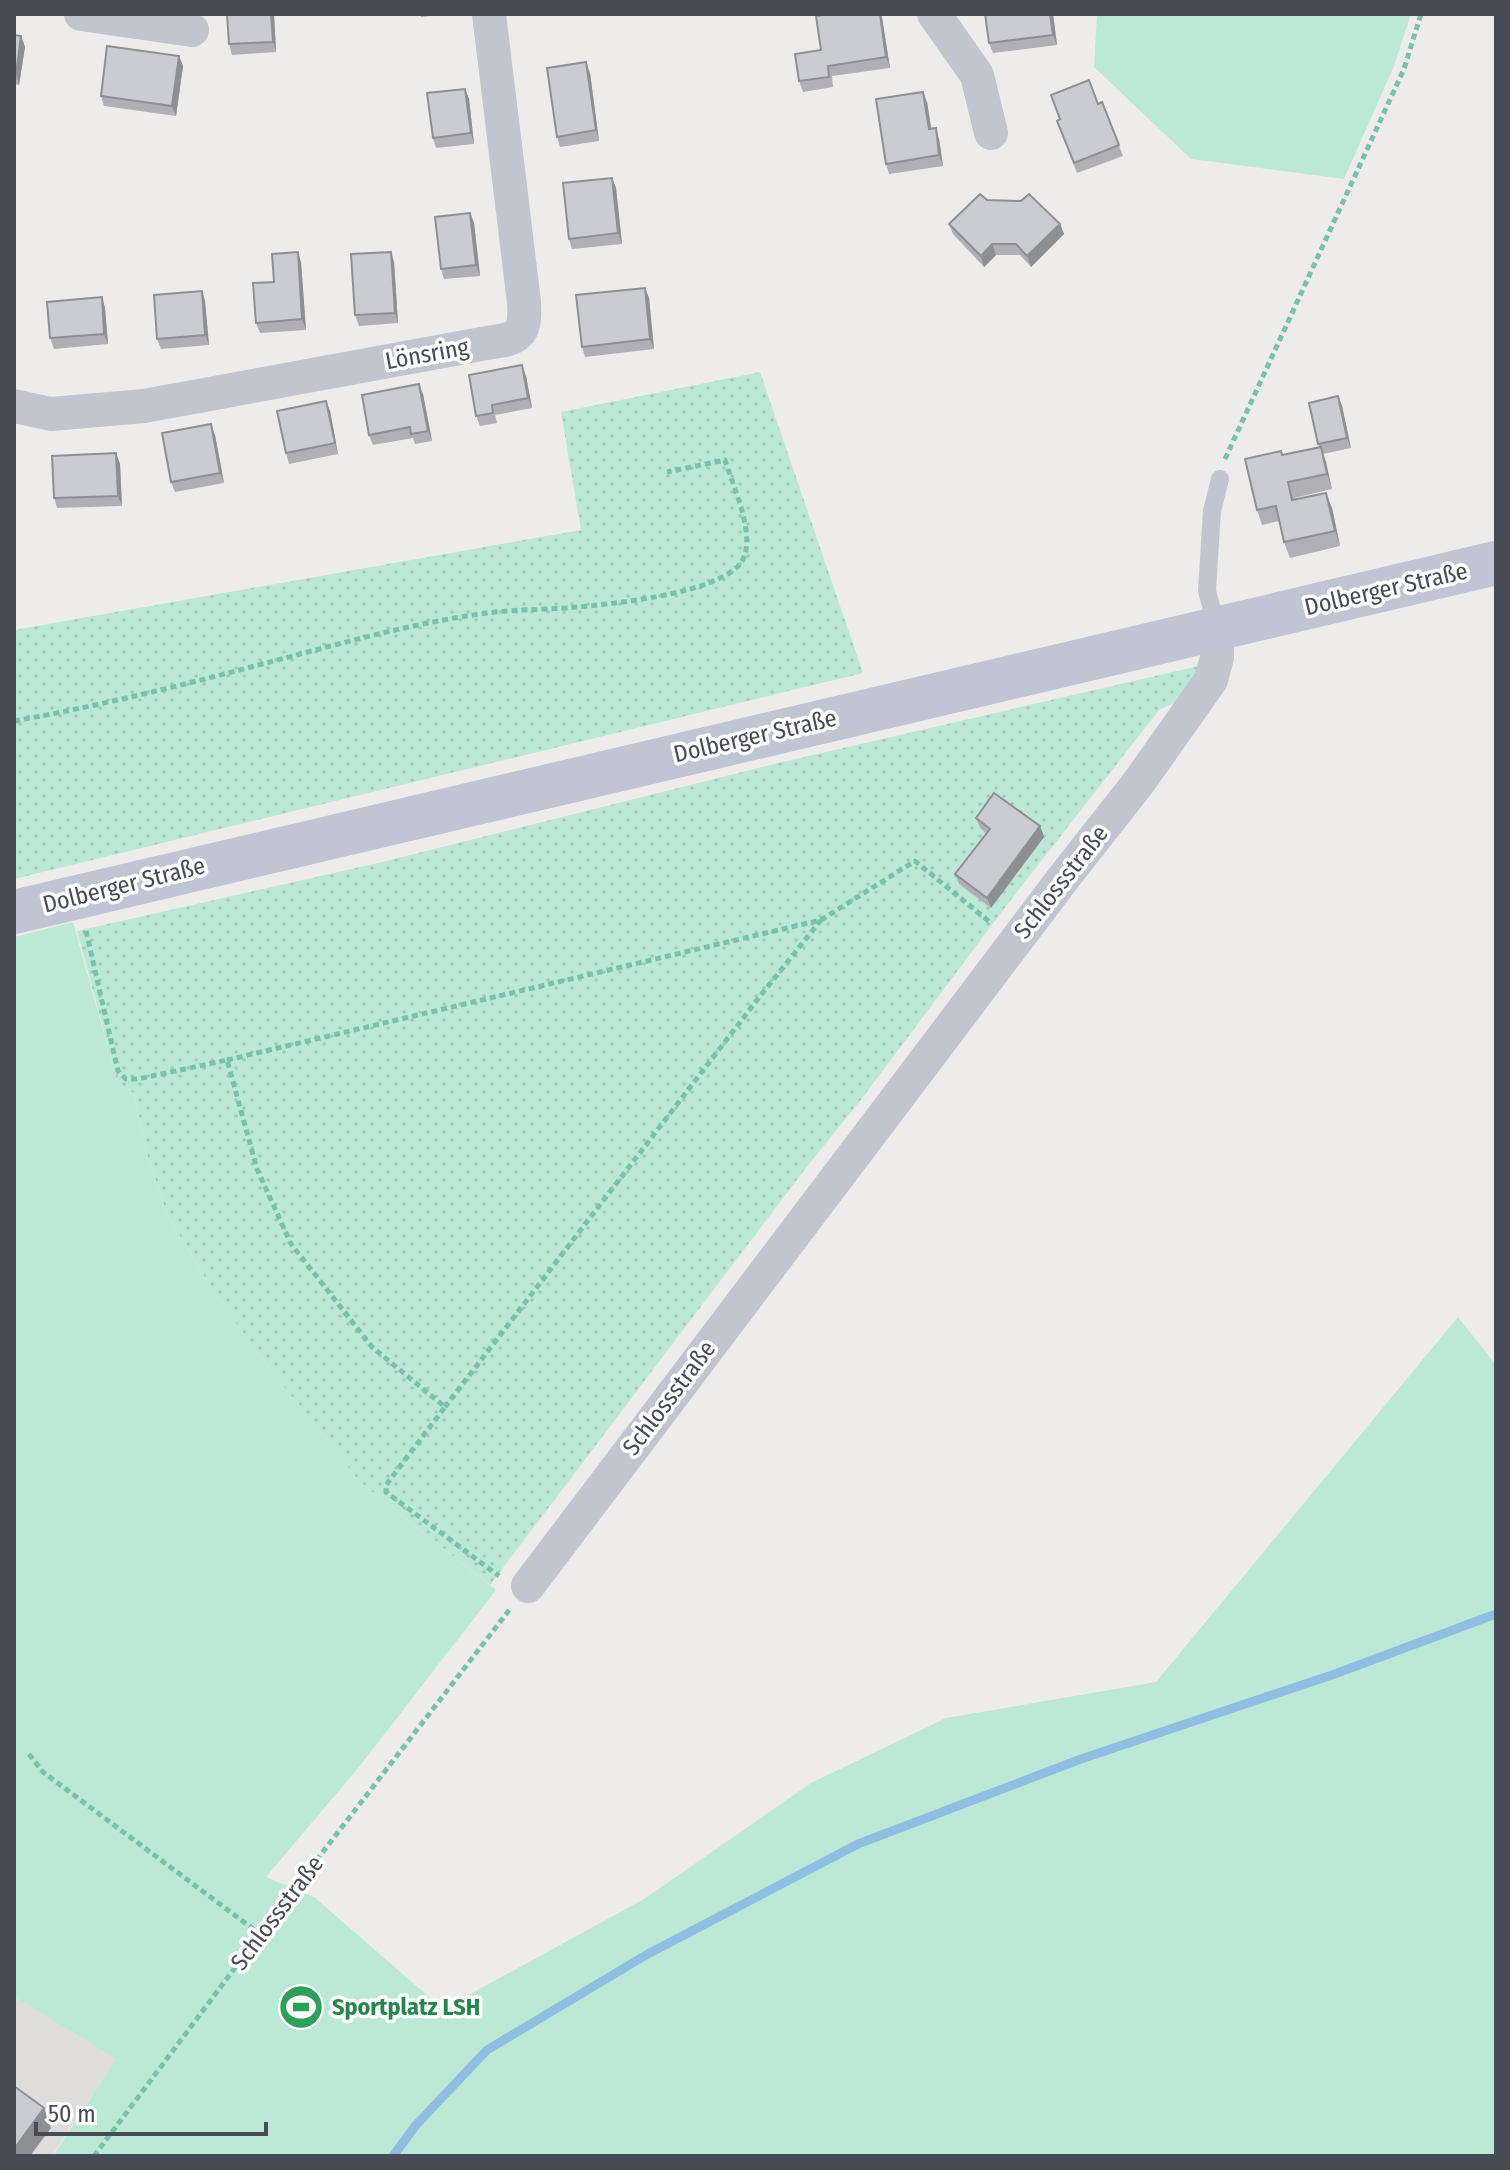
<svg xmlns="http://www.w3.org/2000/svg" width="1510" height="2170" viewBox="0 0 1510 2170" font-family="'Fira Sans Condensed',sans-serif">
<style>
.education{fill:#dfdddc}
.green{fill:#bce8d6}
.garden{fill:url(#garden-dots)}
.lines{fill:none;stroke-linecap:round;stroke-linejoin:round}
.stream{stroke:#8ebfe1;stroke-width:9}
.path{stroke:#78c2ad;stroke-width:5;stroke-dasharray:6 4;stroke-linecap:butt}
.service{stroke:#c0c5cf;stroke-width:18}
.minor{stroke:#c0c5cf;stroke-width:34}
.secondary{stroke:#bfc5d3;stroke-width:44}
.wall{fill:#afafb5}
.shaded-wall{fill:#8e8f93}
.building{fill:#cbccd2;stroke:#8e8f93;stroke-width:2}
.labels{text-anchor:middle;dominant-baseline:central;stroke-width:7;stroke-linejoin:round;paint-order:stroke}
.street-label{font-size:24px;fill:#464b56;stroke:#fff}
.leisure-label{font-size:24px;font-weight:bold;fill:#27864d;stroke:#fff;text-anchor:start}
</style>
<defs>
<pattern id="garden-dots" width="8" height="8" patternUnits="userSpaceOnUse" patternTransform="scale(2)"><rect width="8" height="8" fill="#bce8d6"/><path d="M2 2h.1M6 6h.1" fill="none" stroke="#a3c8ba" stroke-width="1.8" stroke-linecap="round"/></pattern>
</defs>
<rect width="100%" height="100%" fill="#eeeceb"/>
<polygon class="education" points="14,1997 116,2059 52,2156 14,2156"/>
<g class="green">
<polygon points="1097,14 1411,14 1394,66 1344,179 1191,159 1094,67"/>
<polygon points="73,922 116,1077 123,1087 134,1093 147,1154 167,1214 211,1287 255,1350 360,1482 496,1590 359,1767 266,1877 314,1897 443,2009 644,1899 811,1783 946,1718 1156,1682 1458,1317 1496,1365 1496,2156 53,2156 116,2059 14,1997 14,937"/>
</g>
<g class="garden">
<polygon points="760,372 863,673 14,879 14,630 581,530 561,412"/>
<polygon points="1203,665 1183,699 1159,710 1003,910 863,1097 802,1173 490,1585 360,1482 255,1350 211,1287 167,1214 147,1154 134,1093 123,1087 116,1077 77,931 378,863 778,763"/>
</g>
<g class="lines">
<polyline class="stream" points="393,2156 416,2125 487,2050 646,1955 858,1844 1081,1759 1332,1675 1496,1614"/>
<g class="path">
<polyline points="1225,459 1404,69 1421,14"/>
<path d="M 14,721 C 98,706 180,686 262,664 C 336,645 411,623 487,613 C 517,609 548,610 578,607 C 617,603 714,594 740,564 C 759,540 733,487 725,460 L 667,472"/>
<polyline points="821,920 915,861 991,923"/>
<polyline points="86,931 118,1071 126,1079 138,1079 227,1060 257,1169 291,1244 372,1347 445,1407 386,1485 386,1492 499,1576"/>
<polyline points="227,1060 821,920 757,1000 445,1407"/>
<polyline points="29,1754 43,1772 260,1934"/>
<polyline points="94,2156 285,1901 510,1609"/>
</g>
<polyline class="service" points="1217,628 1207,591 1212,511 1220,479"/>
<g class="minor">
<polyline points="81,14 192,30"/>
<polyline points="934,14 977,75 991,133"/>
<path d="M 14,406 L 51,414 L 144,406 L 476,345 C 511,338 527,344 524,302 L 489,14"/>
<polyline points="528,1586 1065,876 1139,782 1211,680 1217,658 1217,628"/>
</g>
<polyline class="secondary" points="14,912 1496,563"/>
</g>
<g class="wall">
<polygon points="227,14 274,14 276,52 232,55 229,44"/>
<polygon points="420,14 447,14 421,17"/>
<polygon points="827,14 881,14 890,68 832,76 833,87 803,92 799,81 821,50"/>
<polygon points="985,14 1053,14 1057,45 993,53 989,43"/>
<polygon points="14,35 21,36 25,47 19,85 14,84"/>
<polygon points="179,56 183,66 176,116 104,106 101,96"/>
<polygon points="590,73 599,141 560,147 557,137"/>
<polygon points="465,89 469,99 474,144 436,148 433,138"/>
<polygon points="927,102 931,129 939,139 943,166 889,174 886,164"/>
<polygon points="1102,102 1123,156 1077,173 1057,121"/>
<polygon points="612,178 616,188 622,244 572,249 569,239"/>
<polygon points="987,200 1060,224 1064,234 1031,267 1020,255 996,255 984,267 953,234 949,224"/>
<polygon points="470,213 474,223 480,276 444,279 441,269"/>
<polygon points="301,262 306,330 260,333 256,323 274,282"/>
<polygon points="394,262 398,323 359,326 355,315"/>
<polygon points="645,288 649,298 654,349 585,357 582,347"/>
<polygon points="202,291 205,301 209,345 161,349 157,339"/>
<polygon points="102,297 105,308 108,344 54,349 50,338"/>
<polygon points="526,376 532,408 495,415 497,423 480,426 476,416"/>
<polygon points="423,394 432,441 415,444 413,438 373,445 369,435"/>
<polygon points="1338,396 1342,406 1351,448 1323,454 1332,489 1294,498 1294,500 1332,508 1340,546 1290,558 1284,542 1279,521 1262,525 1257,510 1283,455 1319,447 1309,403"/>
<polygon points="330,411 338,454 289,464 286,453"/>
<polygon points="215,435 224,483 175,492 171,482"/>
<polygon points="116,453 120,464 122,506 57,508 54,498"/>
<polygon points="976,818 1040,826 1044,837 991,908 959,884 955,874 986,833 980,828"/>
</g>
<g class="shaded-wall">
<polygon points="271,14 274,14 276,52 273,42"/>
<polygon points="880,14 881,14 882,17 890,68 886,57"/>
<polygon points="1050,14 1053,14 1057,45 1053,35"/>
<polygon points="21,36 25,47 19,85 16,74"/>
<polygon points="179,56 183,66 176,116 172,106"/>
<polygon points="586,62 590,73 599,141 596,130"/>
<polygon points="465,89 469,99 474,144 471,133"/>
<polygon points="923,92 927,102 933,140 929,129"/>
<polygon points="936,128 939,139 943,166 939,155"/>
<polygon points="612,178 616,188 622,244 618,233"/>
<polygon points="470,213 474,223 480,276 476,265"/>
<polygon points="1060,224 1064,234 1031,267 1027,256"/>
<polygon points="992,244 996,255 984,267 981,256"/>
<polygon points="298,252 301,262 306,330 302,319"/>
<polygon points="391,252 394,262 398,323 395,313"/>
<polygon points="645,288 649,298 654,349 650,339"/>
<polygon points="202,291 205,301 209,345 205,335"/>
<polygon points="102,297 105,308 108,344 104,334"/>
<polygon points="522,365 526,376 532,408 528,398"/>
<polygon points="419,384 423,394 432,441 428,431"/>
<polygon points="1338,396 1342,406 1351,448 1347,438"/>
<polygon points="326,401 330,411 338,454 335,443"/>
<polygon points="211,424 215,435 224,483 220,473"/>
<polygon points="1321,447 1326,462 1332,489 1327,474"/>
<polygon points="116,453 120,464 122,506 118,496"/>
<polygon points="1326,493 1332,508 1340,546 1335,531"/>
<polygon points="1040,826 1044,837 991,908 987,898"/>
<polygon points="44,2108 51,2128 30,2156 14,2156 14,2149"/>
</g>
<g class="building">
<polygon points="227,14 271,14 273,42 229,44"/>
<polygon points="827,14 880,14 886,57 828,66 829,77 799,81 795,54 821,50 816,16"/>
<polygon points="985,14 1050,14 1053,35 989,43"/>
<polygon points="14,35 21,36 16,74 14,74"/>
<polygon points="107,46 179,56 172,106 101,96"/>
<polygon points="586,62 596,130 557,137 547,68"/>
<polygon points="1089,80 1098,104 1102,102 1119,145 1074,163 1057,121 1060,119 1051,95"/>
<polygon points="465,89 471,133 433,138 427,93"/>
<polygon points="923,92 929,129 936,128 939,155 886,164 876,99"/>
<polygon points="612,178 618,233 569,239 563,183"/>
<polygon points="980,194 987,200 1021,201 1029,194 1060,224 1027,256 1016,244 992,244 981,256 949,224"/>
<polygon points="470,213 476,265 441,269 435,217"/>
<polygon points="298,252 302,319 256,323 253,283 274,282 272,254"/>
<polygon points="391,252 395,313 355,315 351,254"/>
<polygon points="645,288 650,339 582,347 576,295"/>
<polygon points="202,291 205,335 157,339 154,295"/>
<polygon points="102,297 104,334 50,338 47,302"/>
<polygon points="522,365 528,398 492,405 493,413 476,416 469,375"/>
<polygon points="419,384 428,431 411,434 410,427 369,435 362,395"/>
<polygon points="1338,396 1347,438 1318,444 1309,403"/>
<polygon points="326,401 335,443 286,453 277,411"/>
<polygon points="211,424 220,473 171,482 162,433"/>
<polygon points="1321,447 1327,474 1288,482 1292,500 1326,493 1335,531 1284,542 1276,506 1257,510 1245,459 1281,451 1282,455"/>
<polygon points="116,453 118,496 54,498 52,456"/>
<polygon points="994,793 1040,826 987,898 955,874 990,829 976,818"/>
<polygon points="14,2086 44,2108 14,2149"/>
</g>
<defs>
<g id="stadium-disc" transform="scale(2.3)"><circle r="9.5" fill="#2e9e5b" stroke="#fff"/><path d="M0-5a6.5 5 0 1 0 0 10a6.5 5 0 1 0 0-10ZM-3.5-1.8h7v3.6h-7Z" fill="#fff"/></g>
</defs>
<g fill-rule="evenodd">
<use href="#stadium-disc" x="301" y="2007"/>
</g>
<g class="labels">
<g class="street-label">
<text transform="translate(427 354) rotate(-10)">Lönsring</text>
<text transform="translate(1386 589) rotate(-13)">Dolberger Straße</text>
<text transform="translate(755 736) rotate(-13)">Dolberger Straße</text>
<text transform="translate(1061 882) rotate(-52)">Schlossstraße</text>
<text transform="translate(124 885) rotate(-14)">Dolberger Straße</text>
<text transform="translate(669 1398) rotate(-53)">Schlossstraße</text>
<text transform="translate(277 1913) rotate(-53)">Schlossstraße</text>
</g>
<g class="leisure-label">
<text x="332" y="2007">Sportplatz LSH</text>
</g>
</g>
<rect width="1510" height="2170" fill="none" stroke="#464b56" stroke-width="32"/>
<path d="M36 2122v12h230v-12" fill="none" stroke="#464b56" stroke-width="4"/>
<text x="48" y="2122" font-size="24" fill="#464b56" stroke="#ffffff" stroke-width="6" paint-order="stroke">50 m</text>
</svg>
